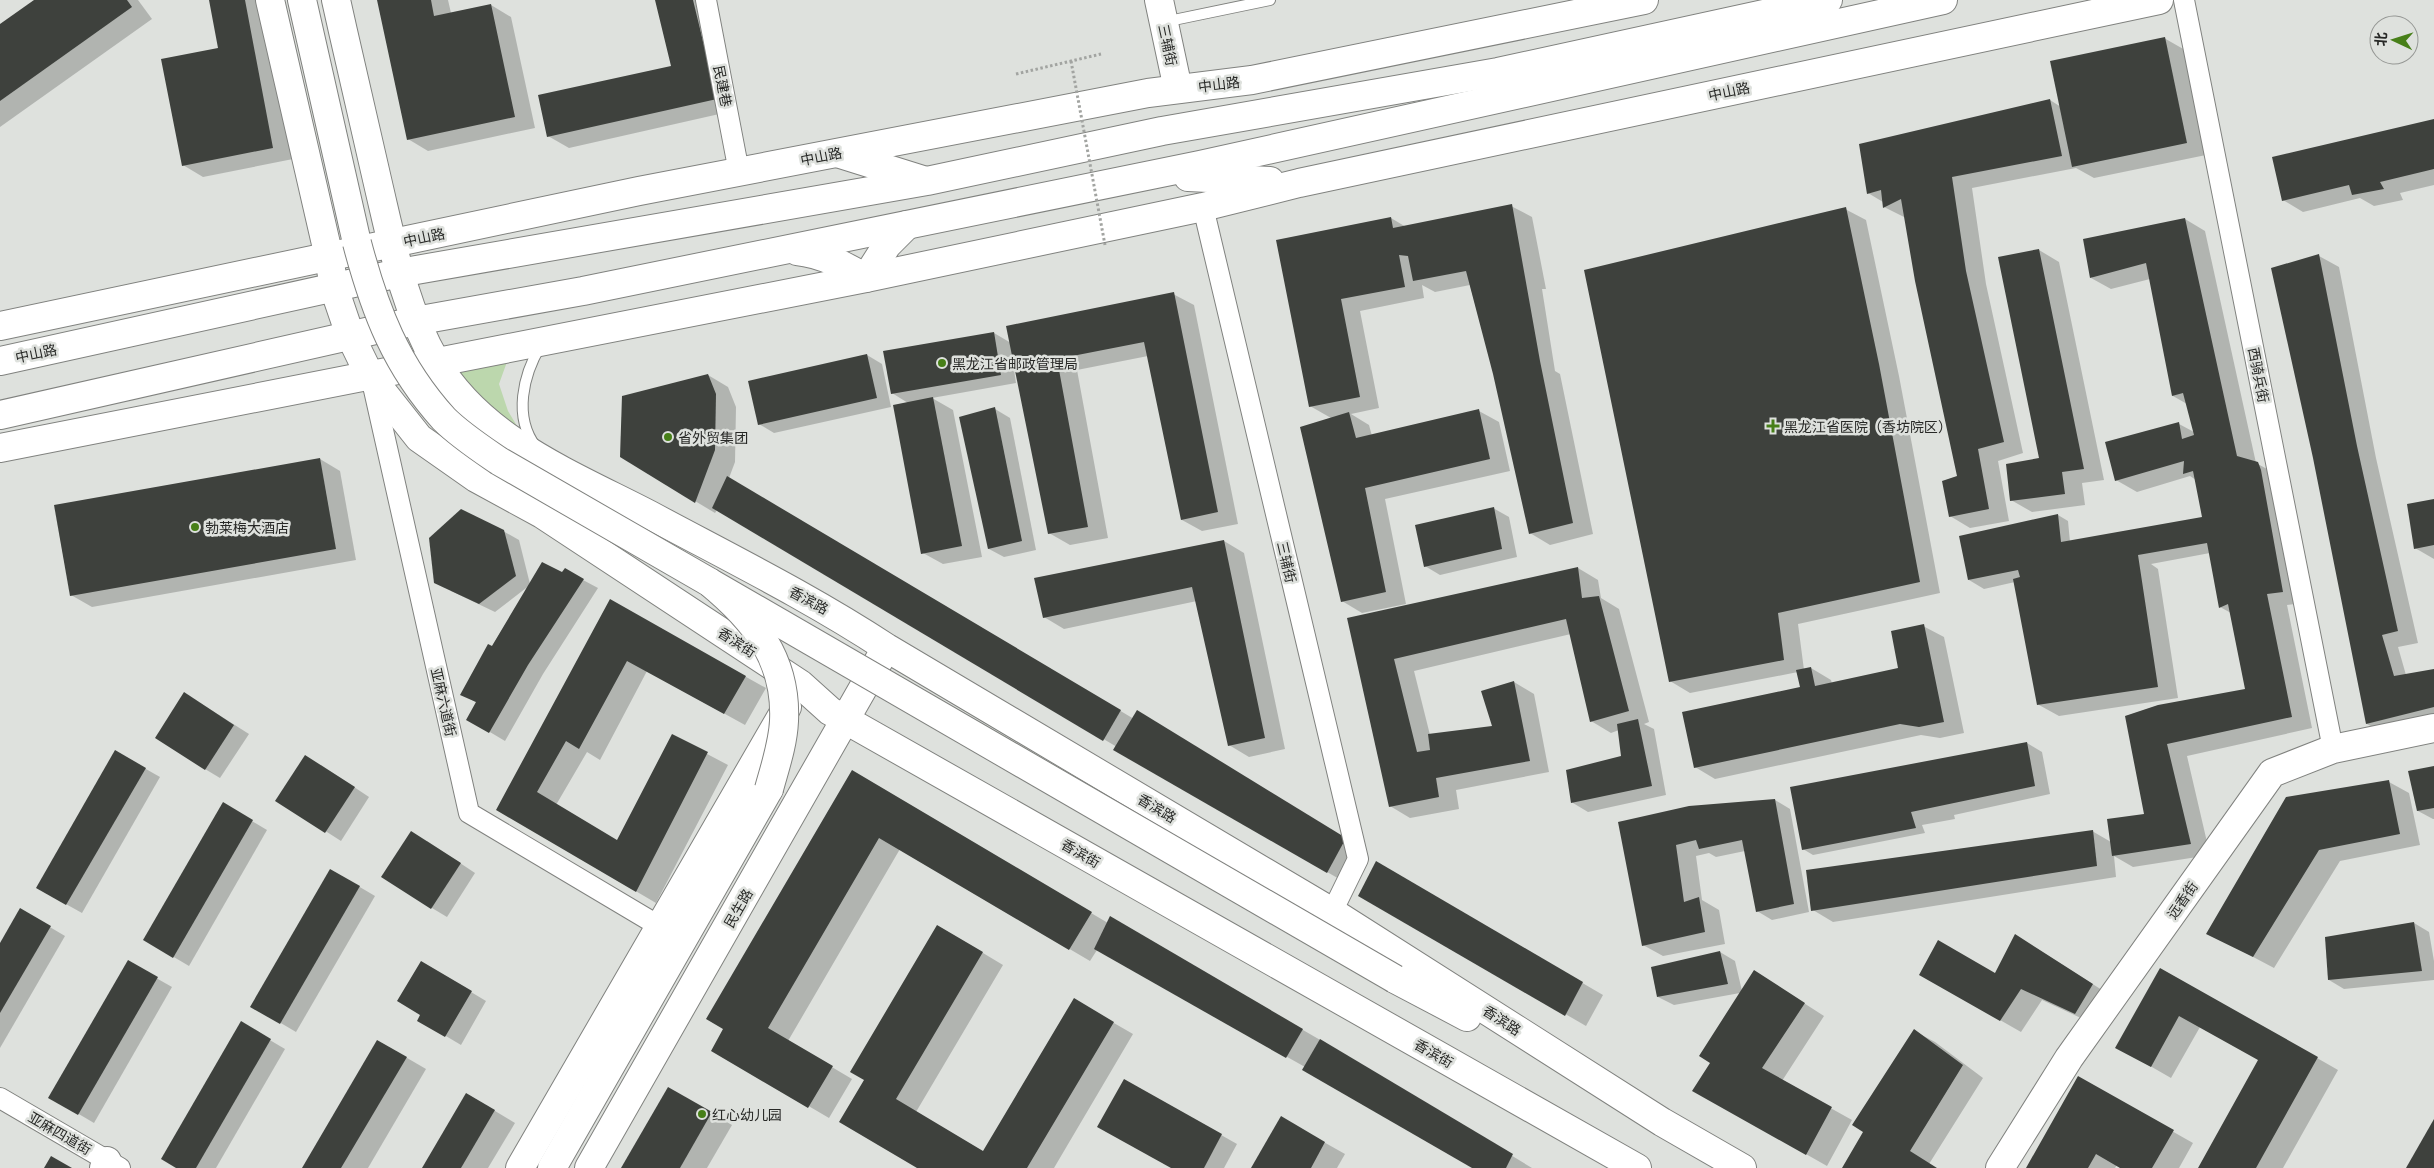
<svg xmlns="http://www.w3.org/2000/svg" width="2434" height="1168" viewBox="0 0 2434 1168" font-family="'Noto Sans','Noto Sans SC',sans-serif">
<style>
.green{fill:#bcd7ad}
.shadow{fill:#0003}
.building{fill:#3e413d}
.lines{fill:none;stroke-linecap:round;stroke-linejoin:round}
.lane-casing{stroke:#80827f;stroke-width:12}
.street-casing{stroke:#80827f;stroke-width:22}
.secondary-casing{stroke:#80827f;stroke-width:30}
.primary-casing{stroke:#80827f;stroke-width:30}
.path{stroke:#a2a4a1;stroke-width:3;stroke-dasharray:2.5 2.5;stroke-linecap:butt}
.lane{stroke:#fff;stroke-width:10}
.street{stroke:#fff;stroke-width:20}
.secondary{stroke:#fff;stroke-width:28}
.primary{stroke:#fff;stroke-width:28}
.secondary-bridge-casing{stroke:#80827f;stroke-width:30;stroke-linecap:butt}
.path-bridge{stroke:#a2a4a1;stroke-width:3;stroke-dasharray:2.5 2.5;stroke-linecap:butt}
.secondary-bridge{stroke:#fff;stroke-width:28}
.poi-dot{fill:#477f18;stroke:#dee1dd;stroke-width:2}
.labels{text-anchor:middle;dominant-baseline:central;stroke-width:5;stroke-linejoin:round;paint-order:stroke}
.street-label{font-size:14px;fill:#272826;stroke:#dee1dd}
.poi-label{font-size:14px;fill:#272826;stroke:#dee1dd;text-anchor:start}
</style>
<rect width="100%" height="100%" fill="#dee1dd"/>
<polygon class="green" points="516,337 499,384 508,411 523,436 506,434 442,356"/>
<g class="shadow">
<polygon points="37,0 138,0 152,19 0,127 0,26"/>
<polygon points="210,0 262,0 293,159 203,177 183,165 219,49"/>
<polygon points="379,0 448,0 451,13 491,5 511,17 535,128 428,151 408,139"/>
<polygon points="656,0 710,0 737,110 569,148 548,136 672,67"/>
<polygon points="2164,38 2185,50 2206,155 2094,178 2076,168 1972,188 1986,284 2023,453 1998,461 2009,521 1970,528 1950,516 1958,477 1906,218 1884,207 1883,202 1868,193 2050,100 2061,107"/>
<polygon points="2434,121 2434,185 2400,193 2403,200 2374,206 2360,198 2303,212 2283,200"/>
<polygon points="1511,206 1532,217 1546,289 1542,289 1555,371 1560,374 1593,534 1550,545 1530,533 1494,374 1470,285 1435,292 1422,285 1424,298 1360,311 1379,408 1351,414 1369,425 1372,436 1479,411 1499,422 1510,471 1385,499 1406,604 1362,613 1342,601 1331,418 1310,406 1278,241 1391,218 1406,227"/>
<polygon points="1845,209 1866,220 1899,376 1940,593 1798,624 1804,670 1811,668 1831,680 1832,684 1900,669 1923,626 1944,637 1964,733 1940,738 1921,735 1715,779 1695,767 1801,688 1798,672 1690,693 1670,681"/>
<polygon points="2185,219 2205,231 2256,463 2278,475 2303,603 2287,605 2312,728 2187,756 2210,855 2133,867 2114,856 2116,877 1833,922 1813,910 2092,831 2111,842 2145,815 2126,716 2246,690 2231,613 2220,607 2210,553 2151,564 2158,569 2178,698 2059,716 2039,705 2015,582 1984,589 1969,580 2058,515 2068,521 2070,542 2203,518 2196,480 2190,476 2137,492 2116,480 2179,424 2194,432 2187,404 2173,396 2150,279 2111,289 2091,278"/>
<polygon points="2039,250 2059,262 2104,480 2082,483 2085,505 2032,512 2011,500 2040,459"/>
<polygon points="2319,256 2339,267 2376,458 2418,643 2398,647 2406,675 2434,670 2434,722 2382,732 2367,724 2314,458"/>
<polygon points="1173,294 1194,305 1238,524 1202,531 1182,520 1148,356 1077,370 1108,538 1070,545 1049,533 1016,369 1014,370 1016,383 932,398 953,410 982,557 943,564 923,553 908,403 892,393 994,333 1011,343"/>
<polygon points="867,355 882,364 891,407 774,433 759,424"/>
<polygon points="708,375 728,387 736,407 735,462 729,478 1134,719 1366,851 1348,884 1115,750 1117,747 717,510 715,513 695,501"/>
<polygon points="995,409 1010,418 1036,550 1004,557 989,549"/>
<polygon points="320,459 340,471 356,560 92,607 71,595"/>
<polygon points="2434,501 2434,559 2415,548"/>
<polygon points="1493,508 1509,517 1517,557 1440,575 1425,566"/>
<polygon points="503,531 519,540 530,584 563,574 583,580 598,588 543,674 505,741 468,719 477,703 462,694 530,585 495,612 451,591"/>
<polygon points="1224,541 1244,553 1285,749 1249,757 1229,745 1197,601 1064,629 1044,617"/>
<polygon points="1578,568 1598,580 1601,598 1619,609 1649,722 1644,724 1654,729 1666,795 1588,812 1573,803 1568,771 1622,757 1619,730 1611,733 1591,721 1571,634 1414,671 1430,735 1493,727 1514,682 1534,694 1549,772 1456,790 1459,809 1410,818 1390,806 1348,619"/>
<polygon points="611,601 766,688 745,725 647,671 600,760 587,752 556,805 617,842 673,736 728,765 656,903 498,810"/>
<polygon points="200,703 249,734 220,778 205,769"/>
<polygon points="2027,743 2042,752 2050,794 1954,815 1955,819 1922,825 1925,833 1813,855 1803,849"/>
<polygon points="116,752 160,777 82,913 37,888"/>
<polygon points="321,765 369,797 341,841 277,800"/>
<polygon points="2434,767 2434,819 2433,819 2418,811"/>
<polygon points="852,772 1108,923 1130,930 1322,1041 1532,1168 1474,1168 1305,1067 1097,950 1090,961 900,849 788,1041 852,1079 829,1118 713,1050"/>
<polygon points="2389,782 2409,793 2420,845 2340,861 2274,968 2208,933"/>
<polygon points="1775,800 1790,809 1809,912 1772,920 1757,911 1745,851 1716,857 1709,853 1696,856 1702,900 1719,910 1725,944 1663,956 1643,945 1619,822"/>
<polygon points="223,804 267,830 189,966 145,940"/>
<polygon points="427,841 475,873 447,917 432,908"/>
<polygon points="1376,863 1603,995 1586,1026 1360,895"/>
<polygon points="331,870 375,896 296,1032 252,1006"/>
<polygon points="21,910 65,936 0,1048 0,946"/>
<polygon points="2414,923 2429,932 2434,961 2434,980 2344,989 2329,980"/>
<polygon points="938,926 1003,965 916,1112 984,1152 1074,1000 1133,1034 1054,1168 919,1168 866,1079"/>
<polygon points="2036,948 2113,997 2096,1025 2042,1000 2021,1032 1921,975 1996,975"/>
<polygon points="1720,952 1735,961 1742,991 1754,971 1824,1016 1782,1081 1852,1120 1827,1166 1694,1091 1712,1063 1740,993 1674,1005 1658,997"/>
<polygon points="128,962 172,987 94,1123 50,1097"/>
<polygon points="421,962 486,1001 461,1045 419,1020 422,1015"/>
<polygon points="2161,969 2338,1070 2283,1168 2199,1168 2260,1060 2200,1027 2171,1078 2117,1047"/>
<polygon points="241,1023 285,1049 216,1168 179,1168"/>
<polygon points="1914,1031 1935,1042 1983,1078 1929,1164 1936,1168 1843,1168 1865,1132"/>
<polygon points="378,1041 426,1069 368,1168 303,1168"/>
<polygon points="2078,1078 2193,1143 2179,1168 2123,1168 2117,1165 2115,1168 2028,1168"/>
<polygon points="1124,1080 1237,1144 1224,1168 1173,1168"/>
<polygon points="669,1089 732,1125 707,1168 623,1168"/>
<polygon points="467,1094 515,1123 488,1168 423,1168"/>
<polygon points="1281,1118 1345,1154 1337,1168 1253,1168"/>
</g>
<g class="building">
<polygon points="34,0 127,0 132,7 0,101 0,24"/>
<polygon points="209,0 245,0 273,148 182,166 161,59 218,48"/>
<polygon points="377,0 431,0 434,16 491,4 515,117 407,140"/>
<polygon points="655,0 693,0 717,99 547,137 538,95 671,66"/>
<polygon points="2165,37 2187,143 2072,167 2050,61"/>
<polygon points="2050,99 2062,156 1952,177 1966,271 2004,442 1978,449 1989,509 1949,517 1942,481 1957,476 1915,281 1901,199 1883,208 1881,190 1867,194 1859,144"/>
<polygon points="2434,119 2434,169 2380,182 2384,189 2352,195 2349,185 2282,201 2272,157"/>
<polygon points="1512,204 1540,361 1573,523 1529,534 1493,374 1466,271 1413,281 1408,256 1399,255 1405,287 1341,299 1360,397 1309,407 1276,240 1391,217 1393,228"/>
<polygon points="1846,207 1879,364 1920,582 1778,613 1784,660 1669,682 1584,270"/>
<polygon points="2185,218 2237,456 2258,462 2261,470 2283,592 2267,594 2292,717 2167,744 2191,844 2112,856 2107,819 2144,814 2125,716 2158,705 2245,689 2228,604 2219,608 2207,543 2138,555 2158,687 2037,705 2013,579 2020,577 2018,570 1968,580 1959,536 2058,514 2061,542 2202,517 2193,471 2183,474 2184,461 2115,481 2105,442 2179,422 2182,439 2194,435 2183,393 2172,396 2146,263 2090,278 2083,239"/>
<polygon points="2039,249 2084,469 2062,472 2065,494 2010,501 2006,464 2039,458 1998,257"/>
<polygon points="2319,254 2357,446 2398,631 2382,635 2394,676 2434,669 2434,707 2366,724 2313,458 2271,268"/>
<polygon points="1174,292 1218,512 1181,520 1144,342 1057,359 1088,527 1048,534 1006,326"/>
<polygon points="994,332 1001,375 891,394 883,351"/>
<polygon points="867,354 877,398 758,425 748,381"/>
<polygon points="708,374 716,394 715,450 695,503 620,457 622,396"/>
<polygon points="933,397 962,546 921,554 893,405"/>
<polygon points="995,407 1022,541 988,549 959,417"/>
<polygon points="1479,409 1490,459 1365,488 1386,592 1341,602 1300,427 1349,412 1356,438"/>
<polygon points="320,458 336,549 70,596 54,505"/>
<polygon points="727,476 1121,710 1103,741 712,508"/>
<polygon points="2434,499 2434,545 2414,549 2407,504"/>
<polygon points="1494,507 1502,549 1424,567 1415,525"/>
<polygon points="461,509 504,530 516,576 479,604 434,583 429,538"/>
<polygon points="1224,540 1265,738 1228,746 1192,587 1043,618 1034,578"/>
<polygon points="542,562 562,572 565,568 584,579 528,665 489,733 466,720 476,702 460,695 488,644 492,646"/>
<polygon points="1578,567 1582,598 1599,596 1629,711 1590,722 1566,619 1394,659 1417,752 1430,750 1428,734 1492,726 1481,691 1514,681 1530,761 1436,778 1439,797 1389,807 1347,618"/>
<polygon points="610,599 746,676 724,714 627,661 579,749 566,741 537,792 617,840 672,734 708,752 636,892 496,810"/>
<polygon points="1924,624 1944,722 1919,727 1900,724 1694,768 1682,712 1800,687 1796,670 1811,667 1815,686 1898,668 1891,631"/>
<polygon points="184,692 234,725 205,770 155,738"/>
<polygon points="1137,710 1346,838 1327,873 1113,750"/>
<polygon points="1638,719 1652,786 1571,803 1566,770 1621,756 1617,724"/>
<polygon points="2027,742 2035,786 1911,812 1916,828 1802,850 1790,787"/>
<polygon points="115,750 146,768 66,905 36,888"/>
<polygon points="305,755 355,787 325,833 275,801"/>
<polygon points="2434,766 2434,808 2417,811 2408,771"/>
<polygon points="852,770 1092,912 1069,950 879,838 768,1028 833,1066 808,1108 711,1051 723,1029 706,1019"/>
<polygon points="2389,780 2400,834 2319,850 2253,957 2206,934 2286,797"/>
<polygon points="1775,799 1794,904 1756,912 1742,840 1699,849 1696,840 1676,845 1684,902 1699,897 1705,932 1642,946 1618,822 1689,806"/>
<polygon points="223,802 253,820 173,958 143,940"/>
<polygon points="2093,830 2097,866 1811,911 1806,870"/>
<polygon points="411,831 461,863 431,909 381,877"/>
<polygon points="1376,861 1583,982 1565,1016 1358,896"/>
<polygon points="330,869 360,886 280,1024 250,1007"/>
<polygon points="20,908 51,926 0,1013 0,943"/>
<polygon points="1110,916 1303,1029 1286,1058 1094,949"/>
<polygon points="2414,922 2422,971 2328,980 2325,937"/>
<polygon points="937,925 983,952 896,1099 983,1151 1074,998 1114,1022 1027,1168 917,1168 839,1122 864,1080 850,1072"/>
<polygon points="2015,934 2093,984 2075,1014 2021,989 2000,1021 1919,975 1938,940 1995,973"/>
<polygon points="1720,951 1728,984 1657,997 1651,967"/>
<polygon points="128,960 158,977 78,1115 48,1098"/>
<polygon points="421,961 472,991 445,1037 417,1021 420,1015 397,1001"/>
<polygon points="2160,968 2318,1057 2256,1168 2198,1168 2258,1060 2179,1016 2151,1067 2115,1048"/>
<polygon points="1754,970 1805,1003 1762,1068 1832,1107 1806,1155 1692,1091 1710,1063 1699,1056"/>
<polygon points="241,1021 271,1039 196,1168 176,1168 161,1159"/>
<polygon points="1914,1029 1963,1065 1910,1151 1937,1168 1842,1168 1863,1132 1852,1125"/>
<polygon points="1320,1039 1513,1154 1506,1168 1472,1168 1302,1070"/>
<polygon points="377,1040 407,1057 341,1168 302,1168"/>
<polygon points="2078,1076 2174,1130 2152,1168 2120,1168 2096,1154 2088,1168 2026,1168"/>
<polygon points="1124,1079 1222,1134 1204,1168 1171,1168 1097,1127"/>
<polygon points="668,1087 712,1112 680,1168 621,1168"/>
<polygon points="466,1093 495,1110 461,1168 422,1168"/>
<polygon points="1281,1116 1325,1142 1311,1168 1251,1168"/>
<polygon points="2434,1119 2434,1168 2406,1168"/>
<polygon points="51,1156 72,1168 44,1168"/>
</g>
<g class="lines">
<g class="lane-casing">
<g id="lane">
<polyline points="1164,22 1270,0"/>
<path d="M 536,447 C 513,417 523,375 541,345"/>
</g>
</g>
<g class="street-casing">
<g id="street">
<polyline points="706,0 739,172"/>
<polyline points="2184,0 2333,749"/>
<polyline points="1203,207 1358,859 1332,912"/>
<polyline points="372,381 469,813 659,926"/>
<polyline points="0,1098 120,1168"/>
</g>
</g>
<g class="secondary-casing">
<g id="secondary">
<polyline points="270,0 329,257 334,288 350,335 370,376 419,438 476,478 542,514 800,684 830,711 1637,1168"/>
<polyline points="302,0 357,243"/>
<path d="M 336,0 C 350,63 365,126 379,188 C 393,248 405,309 436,362 C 482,440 573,475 650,515 C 730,558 811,598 887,648 L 1332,912 L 1662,1122 L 1742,1168"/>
<polyline points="1159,0 1178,89"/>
<polyline points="1395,979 1467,1017"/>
<polyline points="104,1168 107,1161"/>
<polyline points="520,1168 787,707"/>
<polyline points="552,1168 769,789"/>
<polyline points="589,1168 882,655"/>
<polyline points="2000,1168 2069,1058 2272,773 2333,749 2434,728"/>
</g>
</g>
<g class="primary-casing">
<g id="primary">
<polyline points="840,154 923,180"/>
<polyline points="1188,177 1270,181"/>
<path d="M 797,251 C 823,254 843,265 866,278 L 887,245 L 907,225"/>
<polyline points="0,326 639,191 1148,93 1252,80 1644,0"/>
<polyline points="0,361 399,273 927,181 1162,131 1498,72 1828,0"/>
<polyline points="0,415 415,321 583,291 1200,165 1943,0"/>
<polyline points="0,448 866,278 1203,207 1299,183 2159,0"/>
</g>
</g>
<polyline class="path" points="1016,74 1101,54"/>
<use href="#lane" class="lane"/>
<use href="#street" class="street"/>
<use href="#secondary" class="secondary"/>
<use href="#primary" class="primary"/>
<g class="secondary-bridge-casing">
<g id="secondary-bridge">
<path d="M 357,243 C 375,311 396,366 444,419 C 460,435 480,448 499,461 L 709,582 C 754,619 787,659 784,721 C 783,744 775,767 769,789"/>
<polyline points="709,582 1395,979"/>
</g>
</g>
<polyline class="path-bridge" points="1071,61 1105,245"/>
<use href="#secondary-bridge" class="secondary-bridge"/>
</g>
<g class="poi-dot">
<circle cx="942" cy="363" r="5"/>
<path d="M1770.5 418.5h5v5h5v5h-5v5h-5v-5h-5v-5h5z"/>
<circle cx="668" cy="437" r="5"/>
<circle cx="195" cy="527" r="5"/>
<circle cx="702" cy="1114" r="5"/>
</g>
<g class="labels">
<g class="street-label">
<text transform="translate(1168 45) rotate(78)">三辅街</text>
<text transform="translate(1219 84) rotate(-7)">中山路</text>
<text transform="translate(723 86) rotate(79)">民建巷</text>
<text transform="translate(1729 91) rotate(-12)">中山路</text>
<text transform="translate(821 156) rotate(-11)">中山路</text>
<text transform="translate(424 237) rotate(-12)">中山路</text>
<text transform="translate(36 353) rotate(-12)">中山路</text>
<text transform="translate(2259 375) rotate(79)">西骑兵街</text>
<text transform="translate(1287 562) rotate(77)">三辅街</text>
<text transform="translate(809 600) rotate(28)">香滨路</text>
<text transform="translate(737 642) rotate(33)">香滨街</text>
<text transform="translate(444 702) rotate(77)">亚麻六道街</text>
<text transform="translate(1157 808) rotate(31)">香滨路</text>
<text transform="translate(1081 853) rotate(30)">香滨街</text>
<text transform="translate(2182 900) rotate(-55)">远香街</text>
<text transform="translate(738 908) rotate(-60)">民生路</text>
<text transform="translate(1502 1020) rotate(33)">香滨路</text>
<text transform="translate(1434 1053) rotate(30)">香滨街</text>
<text transform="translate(60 1133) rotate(30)">亚麻四道街</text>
</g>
<g class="poi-label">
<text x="952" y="363">黑龙江省邮政管理局</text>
<text x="1784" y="426">黑龙江省医院（香坊院区）</text>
<text x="678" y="437">省外贸集团</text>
<text x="205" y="527">勃莱梅大酒店</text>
<text x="712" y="1114">红心幼儿园</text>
</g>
</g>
<g transform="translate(2394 40) rotate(274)"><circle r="24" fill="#dee1dd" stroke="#959794"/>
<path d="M0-4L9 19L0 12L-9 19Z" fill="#477f18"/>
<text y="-8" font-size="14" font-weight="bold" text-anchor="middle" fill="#272826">北</text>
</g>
</svg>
